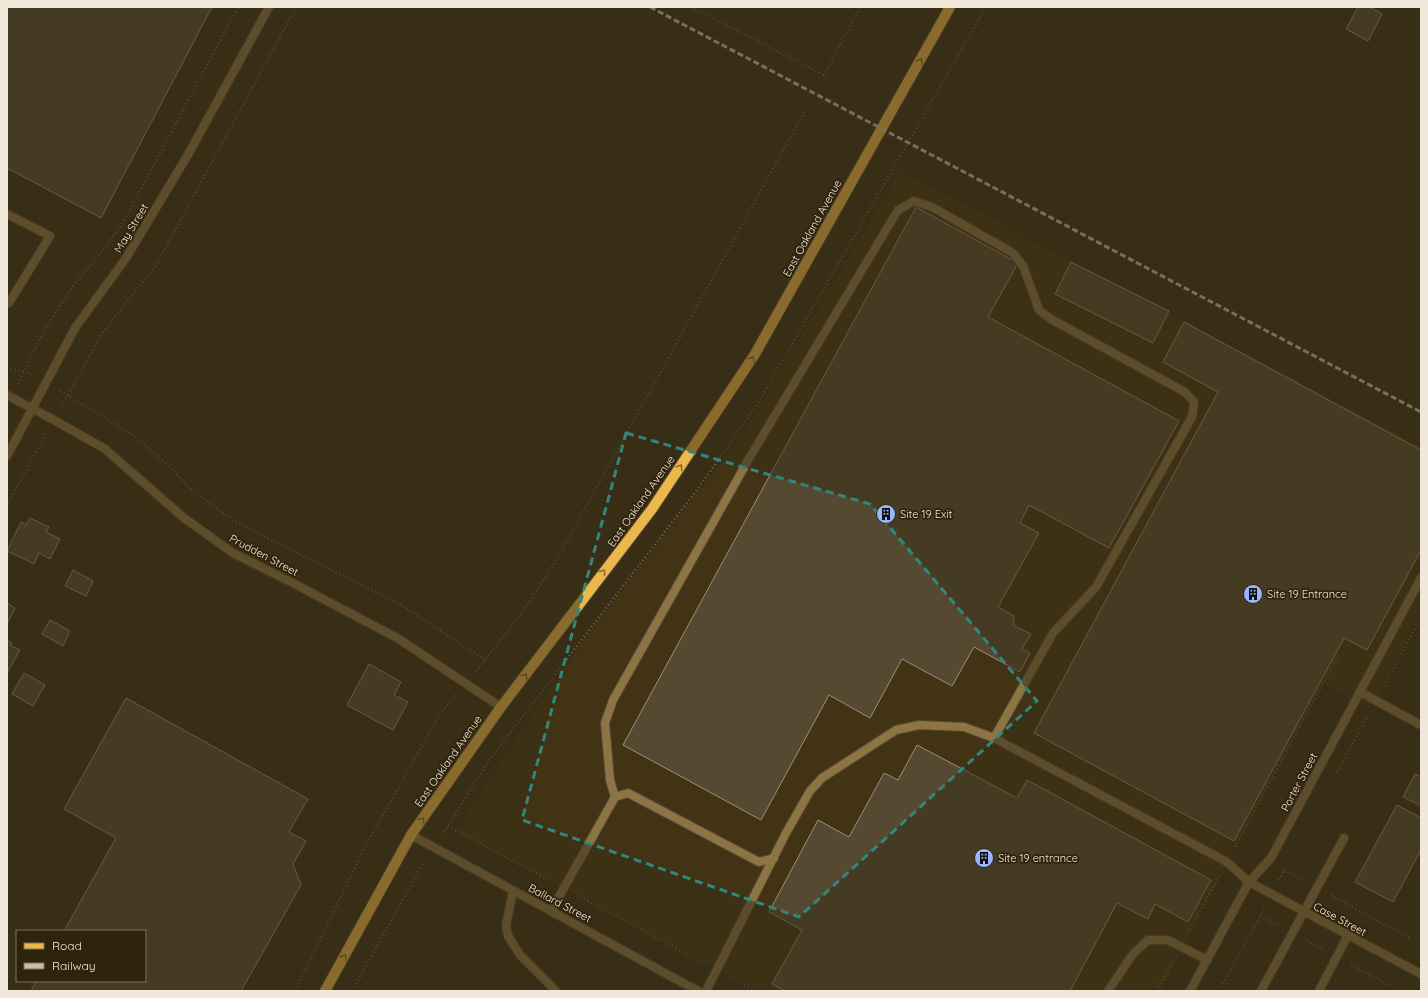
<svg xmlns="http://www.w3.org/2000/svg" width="1428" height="998" viewBox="0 0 1428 998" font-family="Quicksand,sans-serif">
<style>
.built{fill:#423314}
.building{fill:#564931;stroke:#9e9076}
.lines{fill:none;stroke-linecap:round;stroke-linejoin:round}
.lane-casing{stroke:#564b35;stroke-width:10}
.street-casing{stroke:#564b35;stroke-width:10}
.primary-casing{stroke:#564b35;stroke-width:12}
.path{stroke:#706651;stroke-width:2.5;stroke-dasharray:1 3;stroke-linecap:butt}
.lane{stroke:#8d7444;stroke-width:8}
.street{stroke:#8d7444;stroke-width:8}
.primary{stroke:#ecb74b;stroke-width:10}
.rail{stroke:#c6bdad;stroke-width:3;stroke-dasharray:6 3;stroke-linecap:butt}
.oneway{stroke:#8e6d2c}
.marked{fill:none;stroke:#31877e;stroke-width:3;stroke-dasharray:8 5;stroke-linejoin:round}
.labels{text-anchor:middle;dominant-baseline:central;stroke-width:3.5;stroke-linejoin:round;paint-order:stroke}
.street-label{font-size:11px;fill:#f0e8da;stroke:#2f230c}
.poi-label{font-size:11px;fill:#f0e8da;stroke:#2f230c;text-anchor:start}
</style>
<rect width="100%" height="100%" fill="#392d16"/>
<polygon class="built" points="901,171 1421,446 1421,612 1370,709 1322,684 1161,991 759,991 455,831 584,639 738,441"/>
<g class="building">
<polygon points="7,7 212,7 101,218 7,168"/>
<polygon points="1358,7 1370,7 1382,14 1368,41 1346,29"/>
<polygon points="916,207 1018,263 988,317 1179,421 1109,548 1029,505 1020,523 1039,533 998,607 1014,616 1013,625 1031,634 1022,649 1030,653 1020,672 974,647 952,686 902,659 870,718 829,695 761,820 623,745"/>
<polygon points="1071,262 1169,311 1153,343 1055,294"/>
<polygon points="1184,322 1421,450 1421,550 1367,650 1344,638 1234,841 1034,733 1218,392 1163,362"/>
<polygon points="30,518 49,527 46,532 60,539 50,559 39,553 34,564 7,551 21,522 26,525"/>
<polygon points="73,570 93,581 86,596 65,586"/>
<polygon points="7,603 15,608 7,624"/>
<polygon points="50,620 70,631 63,646 42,634"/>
<polygon points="7,640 12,643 10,645 20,650 7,673"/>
<polygon points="369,664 401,682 394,695 408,702 393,730 347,705"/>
<polygon points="24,673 45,685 33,706 12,694"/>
<polygon points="126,698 308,799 289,832 306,841 293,864 301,885 241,991 31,991 36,981 145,981 145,931 64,931 116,838 64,809"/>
<polygon points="917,745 1017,798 1027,780 1211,880 1188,922 1155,904 1148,919 1117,903 1070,991 785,991 772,984 802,930 769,912 818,820 849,837 884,773 898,780"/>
<polygon points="1415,774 1421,777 1421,806 1403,797"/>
<polygon points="1397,805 1421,818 1421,850 1393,902 1355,882"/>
</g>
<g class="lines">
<g class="lane-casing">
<g id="lane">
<polyline points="7,214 50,236 9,303 7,302"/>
<polyline points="1360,692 1421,725"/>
<polyline points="615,797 610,780 605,723 613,700 750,457 898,210 914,201 932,207 1013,253 1023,266 1039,310 1051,319 1185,392 1194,402 1192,417 1096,587 1053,633 994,738"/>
<polyline points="513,891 506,925 508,936 520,955 556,991"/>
<polyline points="551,911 615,797 628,793 759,862 774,858"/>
<polyline points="706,991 786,833 810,791 822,778 896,730 919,725 964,727 994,738 1227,862 1249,882"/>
<polyline points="1108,991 1133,954 1148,940 1168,940 1207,960"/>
<polyline points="1261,991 1344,838"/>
<polyline points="1319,991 1348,935"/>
</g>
</g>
<g class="street-casing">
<g id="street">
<polyline points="7,395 54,420 105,449 184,518 233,553 289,581 399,639 501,707"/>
<polyline points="7,456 75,328 126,258 189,153 269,7"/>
<polyline points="411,835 698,991"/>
<polyline points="1249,882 1421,974"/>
<polyline points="1190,991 1249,882 1271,858 1421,578"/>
</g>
</g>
<g class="primary-casing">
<polyline id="primary" points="325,991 411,835 501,707 652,509 755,354 950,7"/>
</g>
<g class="path">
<polyline points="691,7 824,75"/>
<polyline points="824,76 860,7"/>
<polyline points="7,369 25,371 33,375"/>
<polyline points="18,384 43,332 75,283 105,248 124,221 238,7"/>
<polyline points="60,391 132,434 166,464 192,490 234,521 403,606 485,660"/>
<polyline points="62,406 103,332 157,264 296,7"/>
<polyline points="7,505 46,434"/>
<polyline points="476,671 518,619 556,561 806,109"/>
<polyline points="1384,686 1421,618"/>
<polyline points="1337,772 1368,715"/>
<polyline points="448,826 550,881"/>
<polyline points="442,835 490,759 697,490 757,405 986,7"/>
<polyline points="1235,847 1339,654"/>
<polyline points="1284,870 1303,880"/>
<polyline points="1279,880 1286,868"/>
<polyline points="577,895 703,963"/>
<polyline points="1331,895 1411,939"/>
<polyline points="1260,916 1278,926"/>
<polyline points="1188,933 1219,876"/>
<polyline points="1307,941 1322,949"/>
<polyline points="1351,965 1400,991"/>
<polyline points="730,978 755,991"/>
<polyline points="295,991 364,849 440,714 456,695"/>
<polyline points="352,991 425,860"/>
<polyline points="1156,991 1173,961"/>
<polyline points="1219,991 1264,909"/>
</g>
<use href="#lane" class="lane"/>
<use href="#street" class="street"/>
<use href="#primary" class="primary"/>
<polyline class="rail" points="650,7 1421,412"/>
</g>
<defs><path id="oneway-chevron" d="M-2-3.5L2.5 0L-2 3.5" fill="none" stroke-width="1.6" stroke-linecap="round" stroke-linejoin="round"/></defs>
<g class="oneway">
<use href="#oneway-chevron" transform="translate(920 61) rotate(-60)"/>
<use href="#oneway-chevron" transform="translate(752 359) rotate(-57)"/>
<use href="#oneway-chevron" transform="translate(680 467) rotate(-56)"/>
<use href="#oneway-chevron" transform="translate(603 572) rotate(-53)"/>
<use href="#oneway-chevron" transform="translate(525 676) rotate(-53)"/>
<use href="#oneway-chevron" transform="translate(422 820) rotate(-56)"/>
<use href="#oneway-chevron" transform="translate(344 957) rotate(-61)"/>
</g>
<path d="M0 0H1428V998H0ZM 626,433 L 870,504 L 1037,701 L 799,917 L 522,820 Z" fill="#392d16" fill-opacity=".55" fill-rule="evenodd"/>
<path class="marked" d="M 626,433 L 870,504 L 1037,701 L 799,917 L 522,820 Z"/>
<defs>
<g id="building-disc" transform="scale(1)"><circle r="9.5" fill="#98b6fd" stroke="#2f230c"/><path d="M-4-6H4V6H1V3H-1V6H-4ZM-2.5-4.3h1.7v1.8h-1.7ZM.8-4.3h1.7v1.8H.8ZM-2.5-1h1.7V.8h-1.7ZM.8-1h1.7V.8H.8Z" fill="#111"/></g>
</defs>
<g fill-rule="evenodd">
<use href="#building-disc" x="886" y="514"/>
<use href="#building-disc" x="1253" y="594"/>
<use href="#building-disc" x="984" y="858"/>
</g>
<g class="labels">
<g class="street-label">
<text transform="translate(131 228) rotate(-59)">May Street</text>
<text transform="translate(812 228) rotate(-61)">East Oakland Avenue</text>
<text transform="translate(641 501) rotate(-55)">East Oakland Avenue</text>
<text transform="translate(264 555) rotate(28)">Prudden Street</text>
<text transform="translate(448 761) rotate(-55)">East Oakland Avenue</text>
<text transform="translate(1299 782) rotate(-62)">Porter Street</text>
<text transform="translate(560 903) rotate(28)">Ballard Street</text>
<text transform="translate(1340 919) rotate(28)">Case Street</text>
</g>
<g class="poi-label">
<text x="900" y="514">Site 19 Exit</text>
<text x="1267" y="594">Site 19 Entrance</text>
<text x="998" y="858">Site 19 entrance</text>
</g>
</g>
<rect width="1428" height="998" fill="none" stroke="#f0e8da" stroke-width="16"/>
<rect x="16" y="930" width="130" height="52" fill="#2f230c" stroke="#7c725e"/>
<rect x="24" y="943" width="20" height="6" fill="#ecb74b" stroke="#7c725e"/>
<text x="52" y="950" font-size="12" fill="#f0e8da">Road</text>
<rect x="24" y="963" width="20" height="6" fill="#c6bdad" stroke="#7c725e"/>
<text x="52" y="970" font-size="12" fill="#f0e8da">Railway</text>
</svg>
